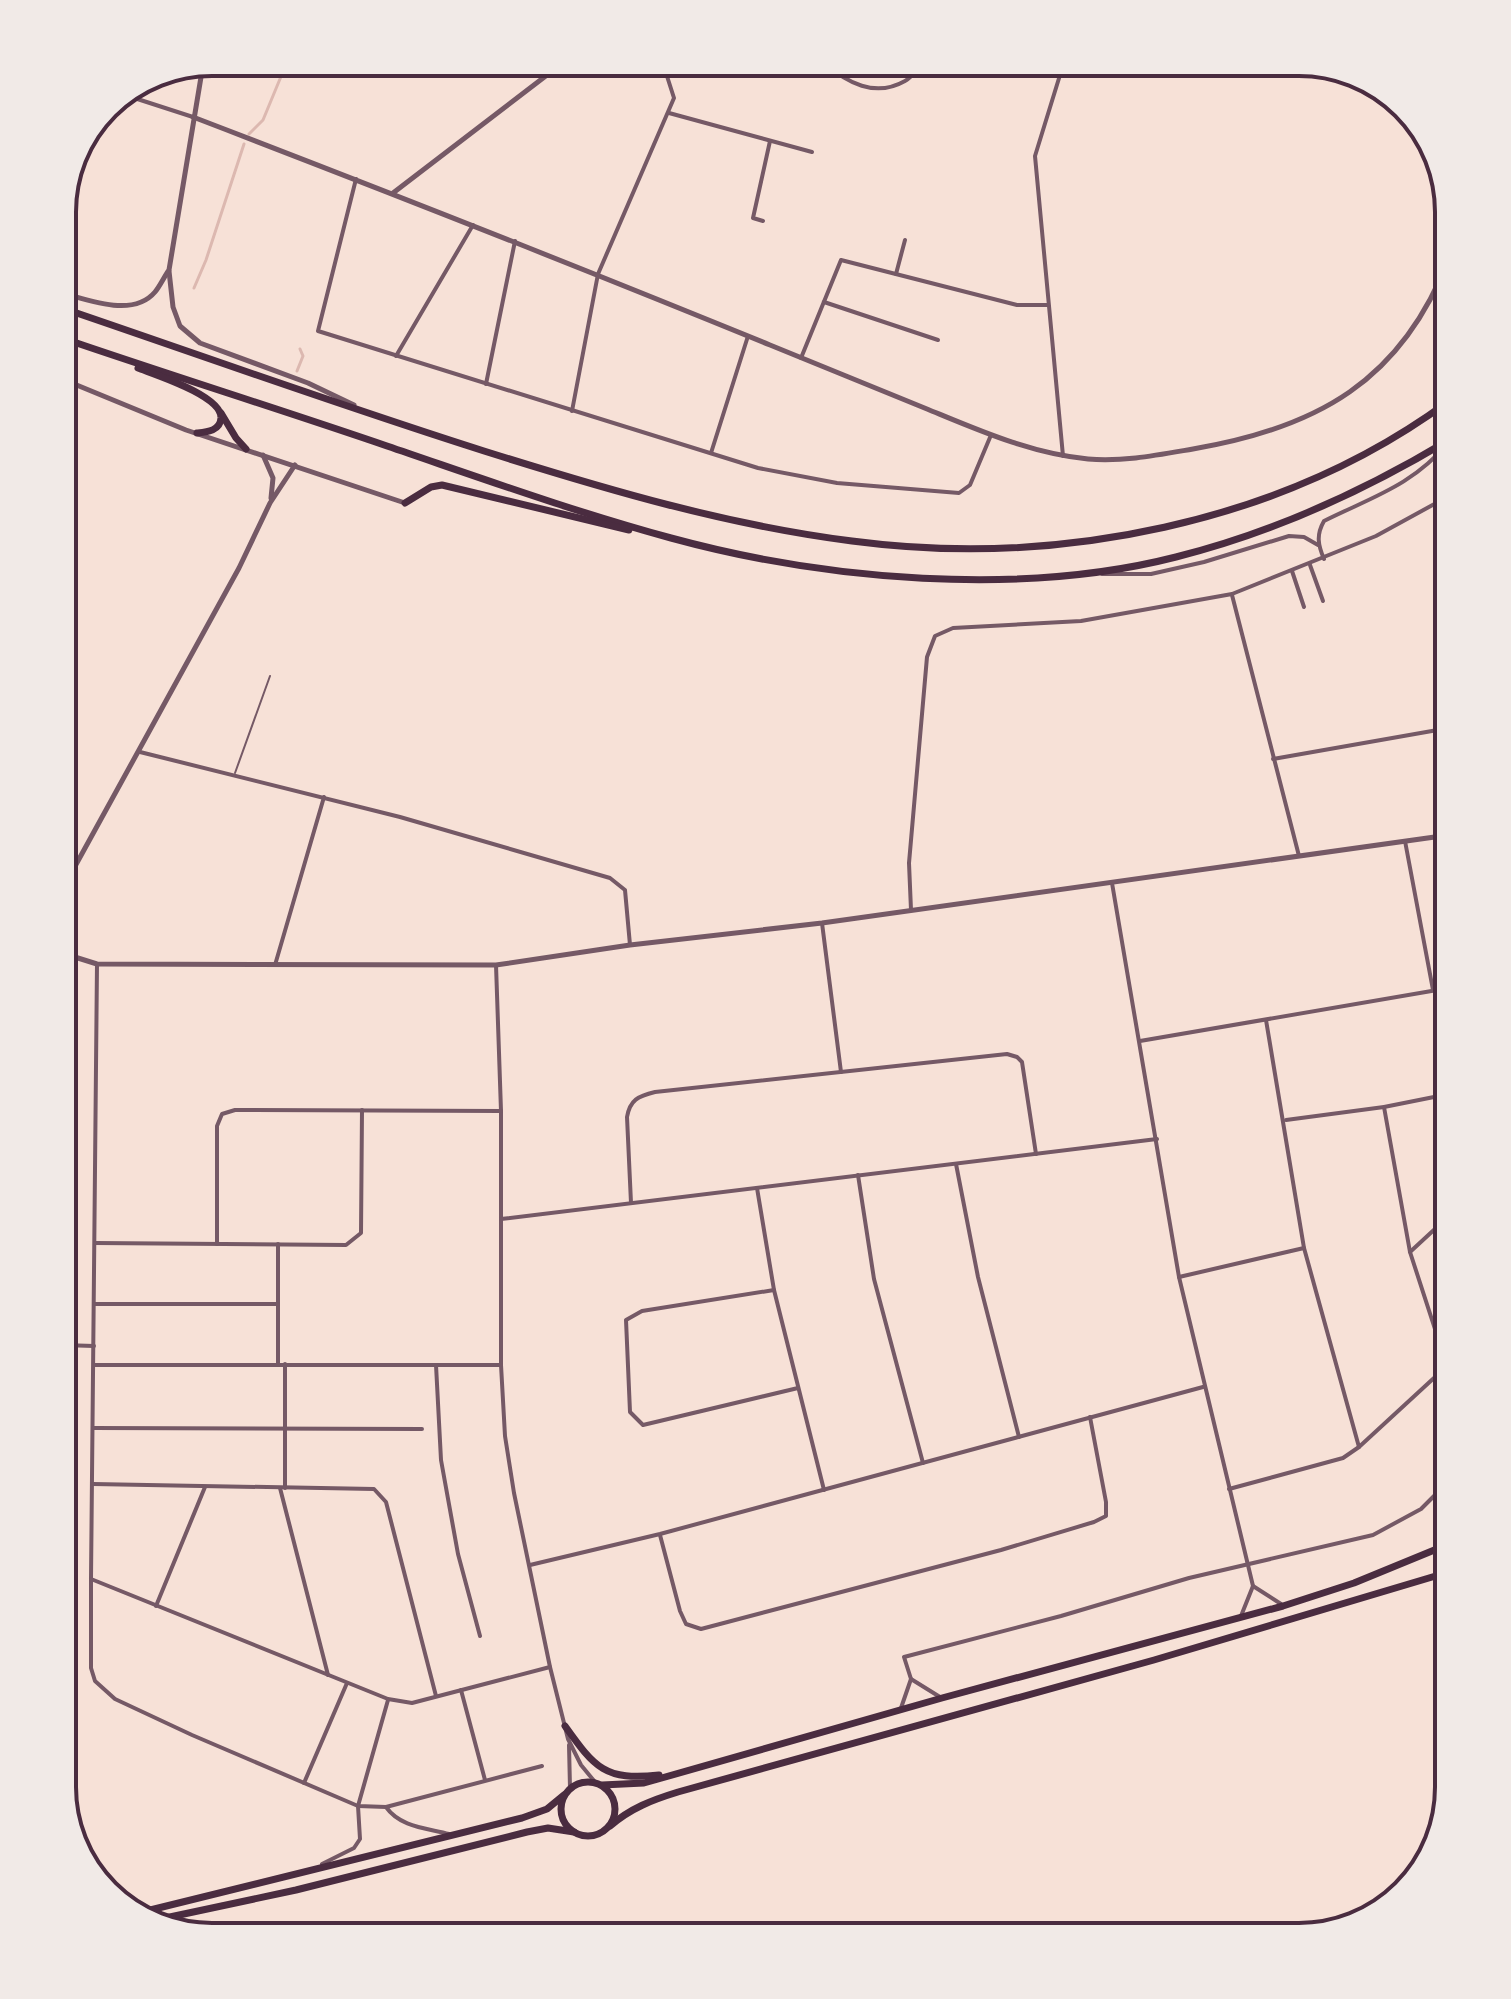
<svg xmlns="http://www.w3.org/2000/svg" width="1511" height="1999" viewBox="0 0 1511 1999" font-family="Barlow,sans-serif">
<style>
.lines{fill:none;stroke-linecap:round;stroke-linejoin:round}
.stream{stroke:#dcb8b0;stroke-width:3}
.service{stroke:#755966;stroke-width:2}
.minor{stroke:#755966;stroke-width:4}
.tertiary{stroke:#755966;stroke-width:5}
.primary{stroke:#4a2c40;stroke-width:7}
.trunk{stroke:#4a2c40;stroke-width:7}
.rim{fill:none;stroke:#4a2c40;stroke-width:4}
</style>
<rect width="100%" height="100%" fill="#f7e1d7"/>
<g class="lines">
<g class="stream">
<polyline points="249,134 263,120 287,62"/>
<polyline points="194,288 206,260 244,144"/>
<polyline points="297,371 303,356 300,349"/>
</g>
<polyline class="service" points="235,773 270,676"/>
<g class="minor">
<path d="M 823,62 C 847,83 875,98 905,81 C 912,77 918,68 924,62"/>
<polyline points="1178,62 1190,66 1191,62"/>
<polyline points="125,95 193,117"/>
<polyline points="669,113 812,152"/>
<polyline points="356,179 318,331 758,468 837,483 959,493 970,485 991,435"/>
<polyline points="763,221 753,218 770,141"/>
<polyline points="896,274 905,240"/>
<polyline points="824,302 938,340"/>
<polyline points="396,356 473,225"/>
<polyline points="801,358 841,260 1017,305 1048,305"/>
<polyline points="486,384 515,241"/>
<polyline points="572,411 598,274 674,98 666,73 658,62"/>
<polyline points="711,453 748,336"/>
<polyline points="1063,456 1035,156 1064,62"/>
<path d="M 1324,559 C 1318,545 1316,535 1324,521 C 1372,497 1412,486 1449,442"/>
<polyline points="1310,565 1323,601"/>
<polyline points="1292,571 1304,607"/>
<polyline points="1102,574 1151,574 1204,562 1289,536 1304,537 1318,545"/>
<polyline points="1232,595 1299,856"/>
<polyline points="140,752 400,817 610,878 625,890 630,945"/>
<polyline points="1273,759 1449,728"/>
<polyline points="1405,841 1433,990"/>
<polyline points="1112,883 1179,1277 1253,1586 1241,1616"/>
<polyline points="911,910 909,863 927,657 935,636 953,628 1081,621 1232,594 1376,536 1449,496"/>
<polyline points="822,923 841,1072"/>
<polyline points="97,964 91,1579 91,1668 95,1681 115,1699 192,1735 358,1806 386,1807 542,1766"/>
<polyline points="275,965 324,797"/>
<polyline points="496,965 501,1111 501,1365 505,1436 514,1493 550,1667 568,1739 581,1765 595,1782"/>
<polyline points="1266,1020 1304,1248 1359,1447"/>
<polyline points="1140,1041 1449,988"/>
<polyline points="1384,1107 1410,1252 1447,1366"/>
<polyline points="1286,1120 1384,1107 1449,1094"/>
<polyline points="956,1164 978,1277 1019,1437"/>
<polyline points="858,1175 874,1279 923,1463"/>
<polyline points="757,1188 774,1290 824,1490"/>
<path d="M 631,1203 L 627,1117 C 630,1100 638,1096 655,1092 L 1007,1054 L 1017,1057 L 1022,1062 L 1036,1154"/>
<polyline points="501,1219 1157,1139"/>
<polyline points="95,1243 346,1245 361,1233 362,1110"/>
<polyline points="217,1244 217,1126 222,1114 235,1110 501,1111"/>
<polyline points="278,1244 278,1364"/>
<polyline points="1410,1252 1449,1216"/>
<polyline points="1179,1277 1304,1248"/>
<polyline points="774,1290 642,1311 626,1320 630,1412 643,1425 798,1388"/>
<polyline points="95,1304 278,1304"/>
<polyline points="62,1345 94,1346"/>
<polyline points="285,1364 285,1488"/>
<polyline points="95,1365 501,1365"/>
<polyline points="436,1365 441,1460 458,1554 480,1636"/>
<polyline points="93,1428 422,1429"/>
<polyline points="93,1484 374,1489 386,1502 436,1696"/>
<polyline points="280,1488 328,1675"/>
<polyline points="1229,1489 1343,1458 1359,1447 1447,1366"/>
<polyline points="660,1535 680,1611 686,1624 701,1629 1001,1550 1094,1522 1106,1516 1106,1502 1090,1417"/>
<polyline points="530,1565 660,1534 1203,1387"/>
<polyline points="91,1579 388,1699 412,1703 550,1667"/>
<polyline points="1253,1586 1281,1604"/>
<polyline points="156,1606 205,1487"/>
<polyline points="911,1679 940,1697"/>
<polyline points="461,1690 485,1780"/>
<polyline points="901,1708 911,1679 904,1657 1061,1616 1189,1578 1373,1535 1421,1509 1449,1481"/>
<polyline points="569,1745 570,1788"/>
<polyline points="304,1783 347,1683"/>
<path d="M 386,1807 C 400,1827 426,1828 449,1834"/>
<polyline points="322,1864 354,1848 360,1839 358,1806 388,1700"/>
</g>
<g class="tertiary">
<path d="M 193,117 C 386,191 579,267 770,345 C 822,366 875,388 927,409 C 978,430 1032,454 1088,459 C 1123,462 1158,455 1193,449 C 1317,428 1402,381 1449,258"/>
<polyline points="393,193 564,62"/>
<polyline points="169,271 173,307 180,326 200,343 308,383 354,405"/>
<path d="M 62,293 C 89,300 133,318 155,292 C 160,286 164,277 169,270 L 203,65"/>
<polyline points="62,379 186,430 405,503"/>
<polyline points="263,455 273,478 271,498"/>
<polyline points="62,890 239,568 270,503 295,465"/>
<polyline points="62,953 97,964 496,965 630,945 822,923 1449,835"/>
</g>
<g class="primary">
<path d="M 565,1726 C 595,1768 605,1781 659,1775"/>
<circle cx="588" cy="1809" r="27"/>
<polyline points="602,1785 644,1783 942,1698 1283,1606 1354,1583 1449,1544"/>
<path d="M 610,1826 C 631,1808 652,1800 678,1792 L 1154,1660 L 1449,1572"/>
<polyline points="134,1914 522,1818 547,1809 564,1795"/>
<polyline points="151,1921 296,1890 527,1832 548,1828 574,1832"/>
</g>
<g class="trunk">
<path d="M 62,308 C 203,356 342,406 484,451 C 605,489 726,525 852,541 C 1056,568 1282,524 1449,401"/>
<path d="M 62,338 C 170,375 279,409 387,446 C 481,478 575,512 671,538 C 825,580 1020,597 1176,557 C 1272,533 1364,491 1449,440"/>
<path d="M 138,368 C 156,375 222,396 221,418 C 220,431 207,432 197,433"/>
<polyline points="221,413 236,438 246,449"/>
<polyline points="405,503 431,487 442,485 629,530"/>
</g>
</g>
<path d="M0 0H1511V1999H0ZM212 76H1299A136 136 0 0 1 1435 212V1787A136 136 0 0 1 1299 1923H212A136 136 0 0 1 76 1787V212A136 136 0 0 1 212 76Z" fill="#f1eae7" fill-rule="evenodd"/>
<path class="rim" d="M212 76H1299A136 136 0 0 1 1435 212V1787A136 136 0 0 1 1299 1923H212A136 136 0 0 1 76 1787V212A136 136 0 0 1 212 76Z"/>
</svg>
